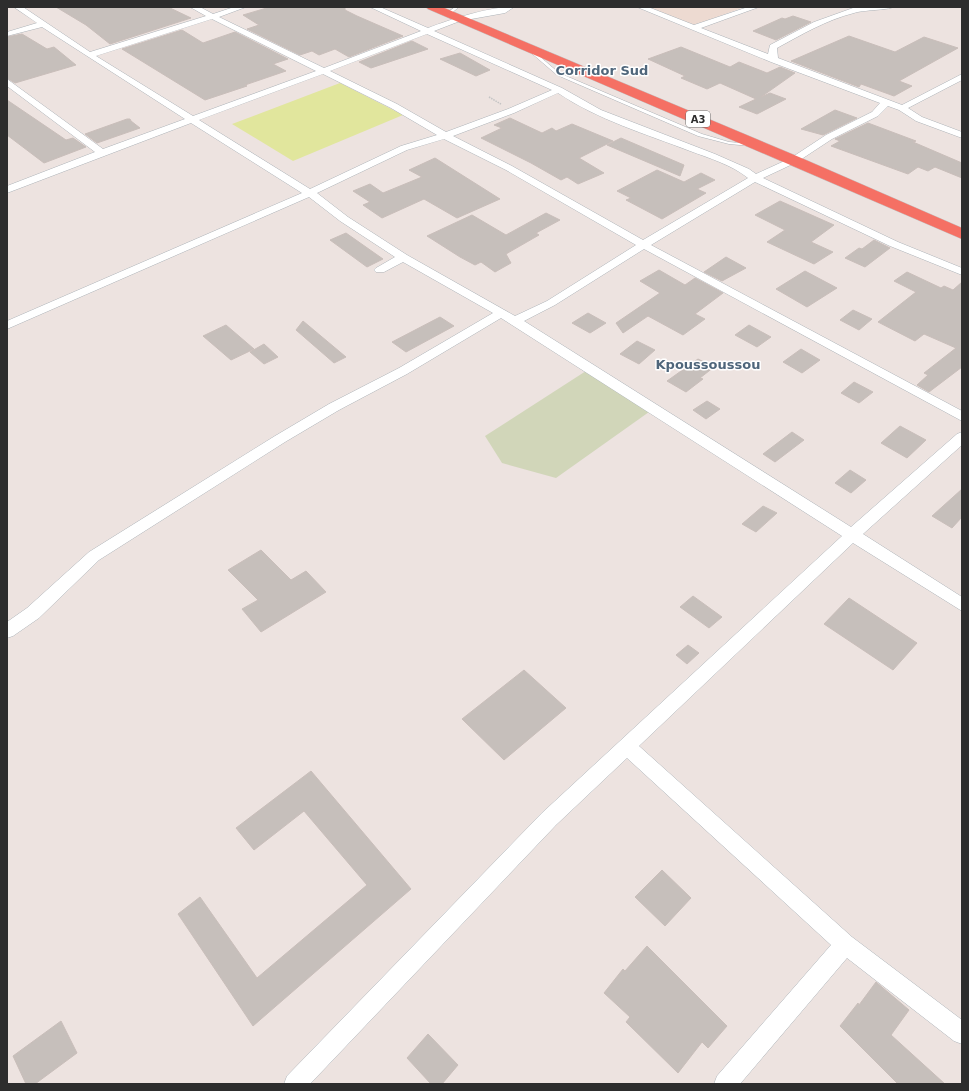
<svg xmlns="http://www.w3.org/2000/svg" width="969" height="1091" viewBox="0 0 969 1091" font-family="'DejaVu Sans',sans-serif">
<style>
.education{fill:#eddad1}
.cemetery{fill:#d1d6b9}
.pitch{fill:#e1e69d}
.building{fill:#c6bfbb;stroke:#c9beba}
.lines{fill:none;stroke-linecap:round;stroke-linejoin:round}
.lane-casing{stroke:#adb3b8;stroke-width:1}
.street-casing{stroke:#adb3b8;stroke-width:1}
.highway-casing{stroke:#c4c4c4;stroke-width:1}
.path{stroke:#c4c4c4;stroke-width:1.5;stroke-dasharray:1.5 1;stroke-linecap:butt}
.lane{fill:#fff;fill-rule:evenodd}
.street{fill:#fff;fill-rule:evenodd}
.highway{fill:#f57064;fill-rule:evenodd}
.labels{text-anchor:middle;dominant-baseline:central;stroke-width:3;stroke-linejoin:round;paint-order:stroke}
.shield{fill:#fff;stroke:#6c6c6c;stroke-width:1}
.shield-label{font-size:10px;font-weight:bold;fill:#2d2d2d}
.far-district-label{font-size:13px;font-weight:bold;fill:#4f667b;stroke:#fff}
.quarter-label{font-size:13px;font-weight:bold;fill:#4f667b;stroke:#fff}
</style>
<rect width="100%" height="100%" fill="#ede3e0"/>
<polygon class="education" points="649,7 744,7 693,26"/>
<polygon class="cemetery" points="586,371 649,412 556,478 502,463 485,436"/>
<polygon class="pitch" points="340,83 403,115 293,161 232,124"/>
<g class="building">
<polygon points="56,7 168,7 191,18 110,44 86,25"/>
<polygon points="270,7 345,7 345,10 357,16 403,36 349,57 335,49 319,55 312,51 300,55 247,29 259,25 243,15"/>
<polygon points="793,16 811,22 776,40 753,31 782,18 785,19"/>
<polygon points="182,30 203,43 235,32 288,59 273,64 286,71 245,85 247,86 205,100 122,49"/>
<polygon points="22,34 47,49 54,47 76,65 15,83 7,78 7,37"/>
<polygon points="849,36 895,52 924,37 958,48 899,81 912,86 894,96 861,84 859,87 791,61"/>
<polygon points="412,41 428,49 371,68 359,62"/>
<polygon points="681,47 730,67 739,62 767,73 780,67 795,73 761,97 770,93 786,99 757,114 739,107 756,99 720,83 707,89 681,78 685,76 648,59"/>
<polygon points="460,53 490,70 476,76 440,59"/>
<polygon points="7,100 66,140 73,138 86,147 44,163 7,135"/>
<polygon points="835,110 857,118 823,135 801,129"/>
<polygon points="510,118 542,133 552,128 556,131 572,124 613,141 579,158 604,173 578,184 567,177 561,180 531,163 481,138 502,128 494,125"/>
<polygon points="127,119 130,119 131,121 140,128 97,143 85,134"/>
<polygon points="868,123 916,141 913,142 962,163 962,178 935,167 928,171 918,167 908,174 831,146 840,141 835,139"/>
<polygon points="621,138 684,165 680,176 607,145"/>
<polygon points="435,158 500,199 457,218 424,199 382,218 363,205 370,202 353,191 370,184 383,193 422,177 409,170"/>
<polygon points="657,170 684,182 701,173 715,180 697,189 706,193 662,219 626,200 631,198 617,191"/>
<polygon points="780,201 834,225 811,242 833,252 814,264 767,242 785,230 755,215"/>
<polygon points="546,213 560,220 536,233 539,235 506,254 511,263 495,272 481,262 475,265 460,257 427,236 472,215 506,235"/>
<polygon points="346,233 383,259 367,267 330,240"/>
<polygon points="874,240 890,248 865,267 845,258 859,248 862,249"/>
<polygon points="726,257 746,268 722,281 704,272"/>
<polygon points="659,270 685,285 695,278 723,293 695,314 705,319 683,335 648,316 623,333 616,323 660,293 640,281"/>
<polygon points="805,271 837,288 807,307 776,289"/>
<polygon points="907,272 941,288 944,286 953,290 962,282 962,367 929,392 917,385 928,375 924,373 956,348 924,334 915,341 878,322 916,292 894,281"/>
<polygon points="853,310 872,319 859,330 840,320"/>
<polygon points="588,313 606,323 590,333 572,323"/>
<polygon points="440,317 454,326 406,352 392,342"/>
<polygon points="303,321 346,357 334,363 296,330"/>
<polygon points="226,325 254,349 231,360 203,336"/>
<polygon points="749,325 771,337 757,347 735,335"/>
<polygon points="637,341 655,350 639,364 620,354"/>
<polygon points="264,344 278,357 264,364 250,352"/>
<polygon points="801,349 820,360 802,373 783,362"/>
<polygon points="698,359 714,367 700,378 703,379 686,392 667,381"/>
<polygon points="854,382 873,392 859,403 841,393"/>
<polygon points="707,401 720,409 706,419 693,410"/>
<polygon points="900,426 926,440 907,458 881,443"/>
<polygon points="792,432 804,440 775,462 763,454"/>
<polygon points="850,470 866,480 851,493 835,483"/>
<polygon points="962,489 962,517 952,528 932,516"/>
<polygon points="763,506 777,513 756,532 742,524"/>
<polygon points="261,550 291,580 306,571 326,592 261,632 242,609 258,600 228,570"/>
<polygon points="693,596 722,617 709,628 680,607"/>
<polygon points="849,598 917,643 893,670 824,624"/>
<polygon points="688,645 699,653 687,664 676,655"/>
<polygon points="524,670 566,708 504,760 462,719"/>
<polygon points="311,771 411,889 253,1026 178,914 200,897 257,978 367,885 304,811 254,850 236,828"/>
<polygon points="662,870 691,898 665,926 635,897"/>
<polygon points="647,946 727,1026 708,1048 702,1042 678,1073 626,1022 630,1017 604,993 623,969 625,971"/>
<polygon points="876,982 909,1010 891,1035 945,1084 898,1084 840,1026 858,1003 859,1005"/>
<polygon points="61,1021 77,1053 35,1084 26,1084 13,1056"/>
<polygon points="428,1034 458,1065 442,1084 431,1084 407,1058"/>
</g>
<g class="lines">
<g class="lane-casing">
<g id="lane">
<polygon points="455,7 459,7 449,15 447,15 447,13"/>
<polygon points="529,49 531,49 559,73 702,134 729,142 751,144 753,145 751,146 729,144 698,136 557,75 529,51"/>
</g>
</g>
<g class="street-casing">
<path id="street" d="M 14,7 L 23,7 L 90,52 L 206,16 L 190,7 L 200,7 L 213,14 L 234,7 L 246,7 L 219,17 L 324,68 L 421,31 L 370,7 L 380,7 L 428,28 C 452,19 488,7 514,7 L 505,13 L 460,21 L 434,31 L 562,88 L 601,110 L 715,154 L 749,169 L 756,174 L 791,158 L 826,135 L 872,112 L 880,103 L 771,62 L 637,7 L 648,7 L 694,25 L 748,7 L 759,7 L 701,28 L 768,54 L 770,45 L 814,22 L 853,8 L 852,7 L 893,7 C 889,10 862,10 854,13 C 826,20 801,35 777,48 L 778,58 L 902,105 L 962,74 L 962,80 L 908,108 L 922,117 L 962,132 L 962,138 L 916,121 L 899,110 L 888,106 L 878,116 L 832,139 L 797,162 L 763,178 L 898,242 L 962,268 L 962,275 L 890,246 L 755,182 L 651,245 L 962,411 L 962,421 L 644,249 L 555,305 L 524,321 L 851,527 L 957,434 L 962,432 L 962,445 L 863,534 L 962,597 L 962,611 L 853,543 L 639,746 L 852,937 L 962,1020 L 962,1044 L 954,1041 L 847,958 L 740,1084 L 714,1084 L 717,1076 L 831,945 L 627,758 L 556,825 L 310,1084 L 284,1084 L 287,1076 L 542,813 L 842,536 L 501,318 L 407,374 L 339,410 L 285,442 L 99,560 L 39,618 L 13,636 L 7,638 L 7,622 L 27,608 L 89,552 L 275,436 L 329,404 L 399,368 L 493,313 L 403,262 L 384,272 L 376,272 L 374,270 L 376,268 L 395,257 L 340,221 L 309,197 L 7,329 L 7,321 L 302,193 L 191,123 L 7,193 L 7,186 L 95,152 L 7,86 L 7,79 L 103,149 L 185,119 L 42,27 L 7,36 L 7,32 L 37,23 ZM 212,19 L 316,71 L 193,116 L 96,56 ZM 427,34 L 552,90 L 508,109 L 446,132 L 397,104 L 330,71 ZM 323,74 L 391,108 L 437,135 L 401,146 L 310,189 L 199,120 ZM 558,93 C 598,120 646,134 690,151 C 709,158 732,165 748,178 L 643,240 L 512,166 L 453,136 L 514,113 ZM 444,139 L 506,170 L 636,245 L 547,301 L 515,316 L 407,255 L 348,217 L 317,193 L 407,150 Z"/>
</g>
<g class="highway-casing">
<polygon id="highway" points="426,7 442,7 799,157 962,228 962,239 428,9"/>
</g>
<polyline class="path" points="489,97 501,104"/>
<use href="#lane" class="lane"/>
<use href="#street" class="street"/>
<use href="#highway" class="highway"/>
</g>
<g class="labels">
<rect class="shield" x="686" y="111" width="24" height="16" rx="3"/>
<g class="shield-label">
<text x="698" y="119">A3</text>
</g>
<g class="far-district-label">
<text x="602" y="70">Corridor Sud</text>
</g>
<g class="quarter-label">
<text x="708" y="364">Kpoussoussou</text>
</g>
</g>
<rect width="969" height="1091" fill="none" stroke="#2d2d2d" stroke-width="16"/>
</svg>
